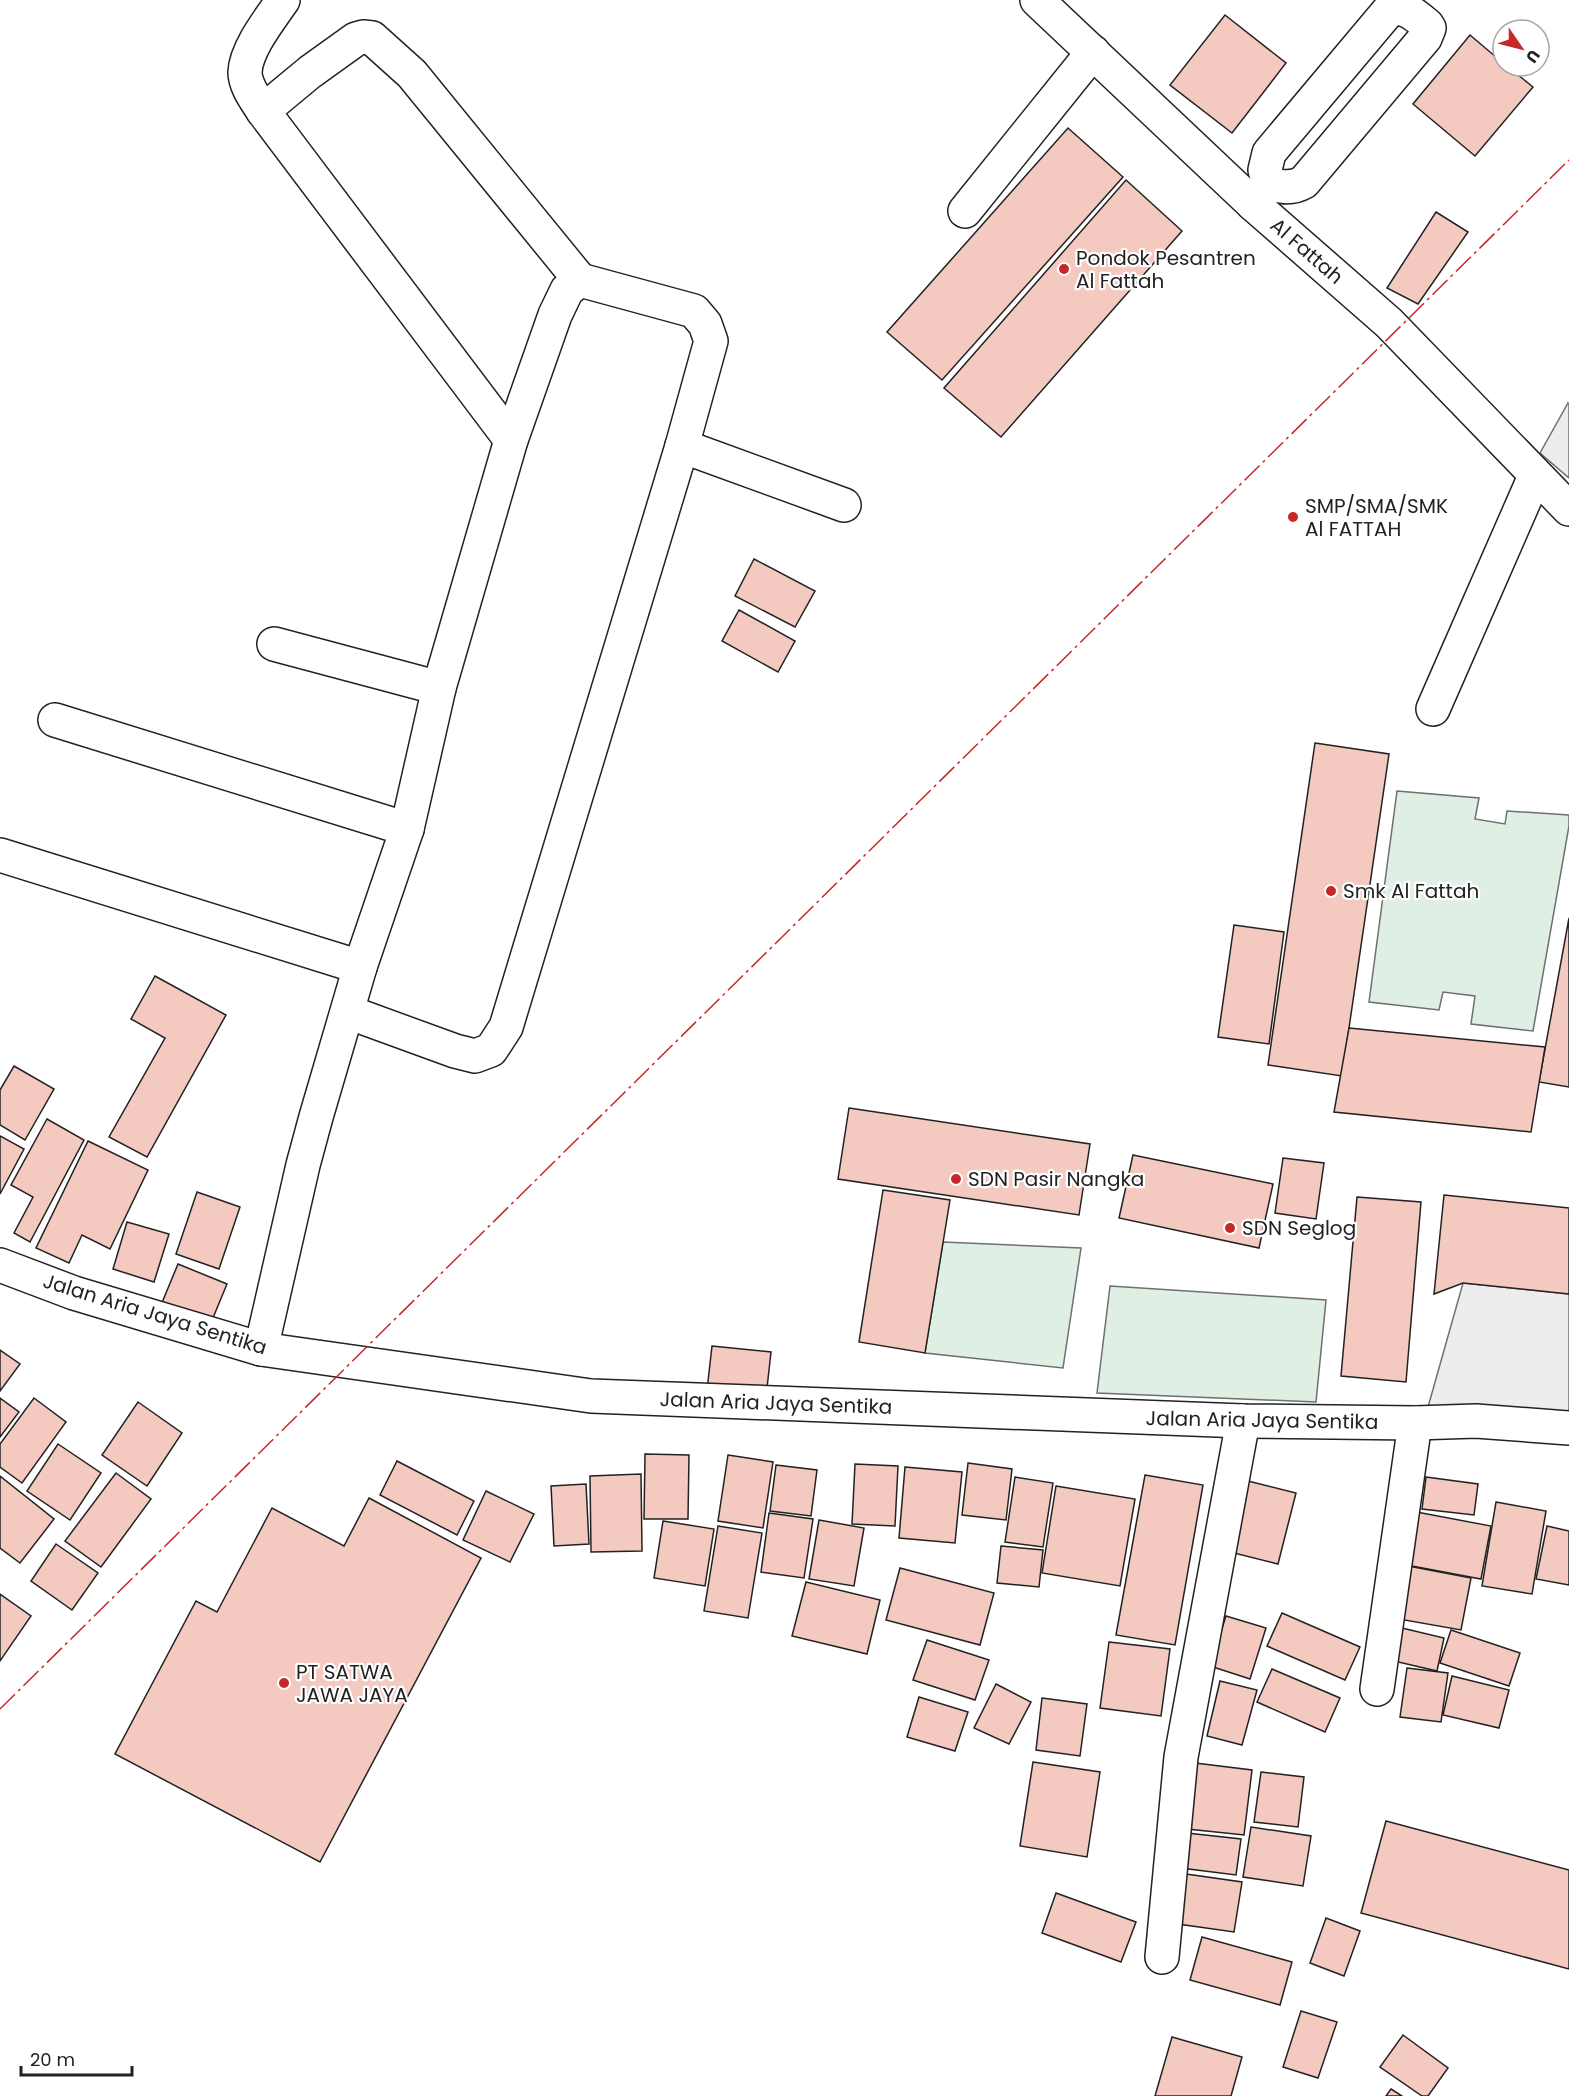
<svg xmlns="http://www.w3.org/2000/svg" width="1569" height="2096" viewBox="0 0 1569 2096" font-family="Poppins,sans-serif">
<style>
.green{fill:#e0efe3;stroke:#6f6f6f;stroke-width:1.5}
.parking{fill:#ededed;stroke:#6f6f6f;stroke-width:1.5}
.building{fill:#f3c9c0;stroke:#222;stroke-width:1.5}
.lines{fill:none;stroke-linecap:round;stroke-linejoin:round}
.minor-casing{stroke:#222;stroke-width:36}
.minor{stroke:#fff;stroke-width:33}
.power{stroke:#c62828;stroke-width:1.5;stroke-dasharray:21 4.5 3 4.5;stroke-linecap:butt}
.poi-dot{fill:#c62828;stroke:#fff;stroke-width:2}
.labels{text-anchor:middle;dominant-baseline:central;stroke-width:4.5;stroke-linejoin:round;paint-order:stroke}
.street-label{font-size:20px;fill:#222;stroke:#fff}
.poi-label{font-size:20px;fill:#222;stroke:#fff;text-anchor:start}
</style>
<rect width="100%" height="100%" fill="#fff"/>
<g class="green">
<polygon points="1397,791 1479,798 1475,819 1505,824 1507,811 1569,815 1569,826 1533,1031 1471,1024 1475,996 1443,992 1439,1010 1369,1002"/>
<polygon points="943,1242 1081,1248 1063,1368 925,1353"/>
<polygon points="1110,1286 1326,1300 1316,1402 1097,1393"/>
</g>
<g class="parking">
<polygon points="1568,403 1569,404 1569,478 1540,453"/>
<polygon points="1463,1283 1569,1294 1569,1412 1428,1407"/>
</g>
<g class="building">
<polygon points="1225,15 1286,63 1232,133 1170,85"/>
<polygon points="1470,35 1503,63 1503,66 1507,66 1533,87 1475,156 1413,104"/>
<polygon points="1068,128 1123,177 942,380 887,332"/>
<polygon points="1126,180 1182,231 1001,437 944,388"/>
<polygon points="1436,212 1468,232 1418,304 1387,288"/>
<polygon points="754,559 815,591 795,627 735,596"/>
<polygon points="739,610 795,641 778,672 722,641"/>
<polygon points="1315,743 1389,754 1342,1076 1268,1065"/>
<polygon points="1569,918 1569,1087 1539,1082"/>
<polygon points="1234,925 1284,932 1269,1044 1218,1037"/>
<polygon points="155,976 226,1015 147,1157 109,1137 165,1038 131,1019"/>
<polygon points="1349,1028 1545,1047 1531,1132 1334,1112"/>
<polygon points="14,1066 54,1089 25,1140 0,1125 0,1090"/>
<polygon points="849,1108 1090,1144 1079,1215 838,1179"/>
<polygon points="47,1119 84,1140 30,1242 14,1233 33,1197 11,1185"/>
<polygon points="0,1136 24,1149 0,1194"/>
<polygon points="88,1141 148,1170 110,1249 82,1235 69,1263 36,1248"/>
<polygon points="1133,1155 1273,1184 1259,1248 1119,1218"/>
<polygon points="1283,1158 1324,1163 1316,1219 1275,1213"/>
<polygon points="883,1190 950,1200 925,1353 859,1342"/>
<polygon points="197,1192 240,1207 219,1269 176,1254"/>
<polygon points="1444,1195 1569,1208 1569,1294 1463,1283 1434,1294"/>
<polygon points="1357,1197 1421,1202 1406,1382 1341,1376"/>
<polygon points="127,1222 169,1234 154,1282 113,1269"/>
<polygon points="178,1264 227,1284 210,1325 161,1305"/>
<polygon points="712,1346 771,1352 766,1397 707,1390"/>
<polygon points="0,1350 20,1364 0,1391"/>
<polygon points="0,1398 19,1412 0,1437"/>
<polygon points="34,1398 66,1422 22,1483 0,1467 0,1444"/>
<polygon points="138,1402 182,1433 147,1486 102,1455"/>
<polygon points="58,1444 101,1473 70,1520 27,1491"/>
<polygon points="645,1454 689,1455 688,1519 644,1519"/>
<polygon points="728,1455 773,1462 763,1528 718,1521"/>
<polygon points="397,1461 474,1501 457,1535 380,1495"/>
<polygon points="968,1463 1012,1469 1006,1520 962,1515"/>
<polygon points="855,1464 898,1466 895,1526 852,1524"/>
<polygon points="776,1465 817,1470 811,1516 770,1511"/>
<polygon points="905,1467 962,1472 955,1543 899,1538"/>
<polygon points="116,1473 151,1499 101,1567 65,1541"/>
<polygon points="641,1474 642,1551 591,1552 590,1476"/>
<polygon points="1145,1475 1203,1485 1175,1645 1116,1635"/>
<polygon points="0,1476 54,1519 20,1563 0,1548"/>
<polygon points="1015,1477 1053,1483 1043,1547 1005,1542"/>
<polygon points="1426,1477 1478,1484 1474,1515 1422,1509"/>
<polygon points="1240,1479 1296,1493 1278,1564 1222,1550"/>
<polygon points="586,1484 589,1544 554,1546 551,1486"/>
<polygon points="1056,1486 1135,1499 1120,1586 1042,1573"/>
<polygon points="486,1491 534,1514 510,1562 463,1540"/>
<polygon points="369,1498 481,1558 320,1862 115,1754 196,1601 217,1612 272,1508 344,1546"/>
<polygon points="1496,1502 1546,1511 1532,1594 1482,1586"/>
<polygon points="1406,1510 1491,1526 1481,1579 1396,1563"/>
<polygon points="769,1513 813,1519 804,1578 761,1572"/>
<polygon points="819,1520 864,1528 854,1586 809,1579"/>
<polygon points="663,1521 714,1529 705,1586 654,1578"/>
<polygon points="718,1526 762,1533 748,1618 704,1611"/>
<polygon points="1547,1526 1569,1531 1569,1585 1536,1579"/>
<polygon points="56,1544 98,1573 72,1610 31,1581"/>
<polygon points="1001,1546 1043,1550 1039,1587 997,1583"/>
<polygon points="1403,1565 1471,1578 1461,1630 1393,1618"/>
<polygon points="900,1568 994,1593 980,1645 886,1620"/>
<polygon points="806,1582 880,1600 867,1654 792,1636"/>
<polygon points="0,1594 31,1616 0,1661"/>
<polygon points="1282,1613 1360,1647 1345,1680 1267,1646"/>
<polygon points="1226,1616 1266,1628 1250,1679 1210,1666"/>
<polygon points="1402,1628 1444,1638 1437,1671 1394,1661"/>
<polygon points="1451,1630 1520,1653 1509,1686 1440,1663"/>
<polygon points="927,1640 989,1660 975,1700 913,1680"/>
<polygon points="1109,1642 1170,1649 1161,1716 1100,1708"/>
<polygon points="1407,1668 1448,1673 1441,1722 1400,1717"/>
<polygon points="1272,1669 1340,1698 1325,1732 1257,1702"/>
<polygon points="1452,1676 1509,1690 1499,1728 1443,1715"/>
<polygon points="1220,1681 1257,1690 1242,1745 1207,1736"/>
<polygon points="996,1684 1031,1702 1009,1744 974,1728"/>
<polygon points="919,1697 968,1712 955,1751 907,1737"/>
<polygon points="1042,1698 1087,1704 1080,1756 1036,1750"/>
<polygon points="1033,1762 1100,1772 1087,1857 1020,1846"/>
<polygon points="1187,1762 1252,1770 1244,1835 1178,1828"/>
<polygon points="1261,1772 1304,1777 1298,1827 1254,1822"/>
<polygon points="1386,1821 1569,1870 1569,1969 1361,1913"/>
<polygon points="1251,1827 1311,1836 1303,1886 1243,1877"/>
<polygon points="1178,1832 1241,1839 1236,1875 1173,1867"/>
<polygon points="1179,1873 1242,1882 1234,1932 1171,1923"/>
<polygon points="1056,1893 1136,1922 1121,1962 1042,1933"/>
<polygon points="1326,1918 1360,1931 1344,1976 1310,1963"/>
<polygon points="1202,1937 1292,1962 1280,2005 1190,1980"/>
<polygon points="1301,2011 1337,2022 1318,2078 1283,2067"/>
<polygon points="1403,2035 1448,2068 1428,2096 1422,2096 1380,2067"/>
<polygon points="1172,2037 1242,2057 1231,2096 1155,2096"/>
<polygon points="1391,2089 1402,2096 1386,2096"/>
</g>
<g class="lines">
<g class="minor-casing">
<g id="minor">
<polyline points="1037,0 1253,204 1389,323 1569,509"/>
<path d="M 263,111 C 256,100 245,86 245,72 C 246,49 270,19 283,0"/>
<path d="M 1253,204 L 1269,184 C 1282,187 1292,189 1304,182 L 1425,38 L 1429,28 L 1427,25 C 1415,15 1406,6 1390,9 L 1269,153 L 1265,170 L 1269,184"/>
<polyline points="965,211 1093,52"/>
<polyline points="511,440 263,111 310,72 356,39 363,37 372,38 412,74 580,280"/>
<polyline points="682,446 844,505"/>
<polyline points="274,644 439,688"/>
<polyline points="1433,709 1535,476"/>
<polyline points="55,720 407,829"/>
<polyline points="0,855 360,967"/>
<polyline points="0,1265 74,1293 261,1349 591,1396 1243,1421 1415,1423 1476,1421 1569,1428"/>
<polyline points="261,1349 303,1165 316,1117 360,967 407,829 439,688 511,440 555,315 567,290 580,280 694,311 705,324 711,341 682,446 506,1027 491,1050 475,1056 455,1051 348,1012"/>
<polyline points="1377,1689 1415,1423"/>
<polyline points="1162,1957 1181,1757 1243,1421"/>
</g>
</g>
<use href="#minor" class="minor"/>
<polyline class="power" points="0,1709 1569,160"/>
</g>
<g class="poi-dot">
<circle cx="1064" cy="269" r="6"/>
<circle cx="1293" cy="517" r="6"/>
<circle cx="1331" cy="891" r="6"/>
<circle cx="956" cy="1179" r="6"/>
<circle cx="1230" cy="1228" r="6"/>
<circle cx="284" cy="1683" r="6"/>
</g>
<g class="labels">
<g class="street-label">
<text transform="translate(1307 251) rotate(41)">Al Fattah</text>
<text transform="translate(155 1314) rotate(17)">Jalan Aria Jaya Sentika</text>
<text transform="translate(776 1403) rotate(2)">Jalan Aria Jaya Sentika</text>
<text transform="translate(1262 1420) rotate(1)">Jalan Aria Jaya Sentika</text>
</g>
<g class="poi-label">
<text x="1076" y="258">Pondok Pesantren<tspan x="1076" dy="23">Al Fattah</tspan></text>
<text x="1305" y="506">SMP/SMA/SMK<tspan x="1305" dy="23">Al FATTAH</tspan></text>
<text x="1343" y="891">Smk Al Fattah</text>
<text x="968" y="1179">SDN Pasir Nangka</text>
<text x="1242" y="1228">SDN Seglog</text>
<text x="296" y="1672">PT SATWA<tspan x="296" dy="23">JAWA JAYA</tspan></text>
</g>
</g>
<g transform="translate(1521 48) rotate(125)"><circle r="28" fill="#ffffff" stroke="#a7a7a7" stroke-width="1.5"/>
<path d="M0-4.5L10 22L0 15L-10 22Z" fill="#c62828"/>
<text y="-9" font-size="16" font-weight="bold" text-anchor="middle" fill="#222222">U</text>
</g>
<path d="M21 2066v9h111v-9" fill="none" stroke="#222222" stroke-width="3"/>
<text x="30" y="2066" font-size="18" fill="#222222" stroke="#ffffff" stroke-width="4.5" paint-order="stroke">20 m</text>
</svg>
